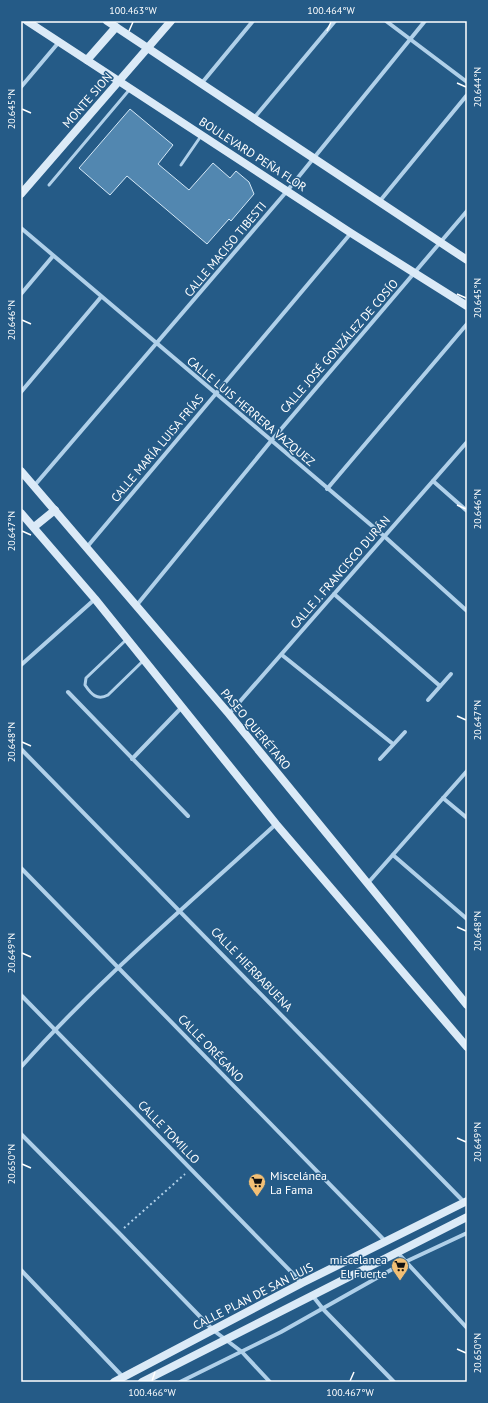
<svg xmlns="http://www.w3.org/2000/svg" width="488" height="1403" viewBox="0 0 488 1403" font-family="'PT Sans',sans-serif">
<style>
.building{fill:#5287b0;stroke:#d4e8f7}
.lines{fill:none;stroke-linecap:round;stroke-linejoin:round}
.path{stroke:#b0d0e9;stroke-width:2;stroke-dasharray:2 3;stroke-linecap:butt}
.lane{stroke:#b0d0e9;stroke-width:3}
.street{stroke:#b0d0e9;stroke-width:4}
.secondary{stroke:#dbeaf7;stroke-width:8}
.ticks{fill:none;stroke:#fff;stroke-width:1.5}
.labels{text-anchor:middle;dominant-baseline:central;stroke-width:3;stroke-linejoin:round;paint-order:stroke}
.street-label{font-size:12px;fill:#fff;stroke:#255b87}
.poi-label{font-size:12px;fill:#fff;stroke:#255b87;text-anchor:start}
.neatline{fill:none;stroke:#fff;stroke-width:1.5}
.ticks-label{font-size:10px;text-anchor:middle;fill:#fff}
</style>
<rect width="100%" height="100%" fill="#255b87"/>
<polygon class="building" points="130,109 173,145 158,164 189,190 213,163 230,178 236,171 249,182 254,194 231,221 229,219 207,244 127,176 110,195 79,168"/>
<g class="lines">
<polyline class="path" points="124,1228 185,1174"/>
<g class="lane">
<polyline points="181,165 201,136"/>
<polyline points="49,185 130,89"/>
<path d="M 126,640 L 86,678 L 85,685 C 91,694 97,701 108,695 L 144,660"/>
</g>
<g class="street">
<polyline points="386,21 467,82"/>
<polyline points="201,84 253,21"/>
<polyline points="21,87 59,42"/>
<polyline points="254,118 335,21"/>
<polyline points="379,202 467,95"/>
<polyline points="21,228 384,536 467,611"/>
<polyline points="21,294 53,256"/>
<polyline points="21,392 101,297"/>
<polyline points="433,481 467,511"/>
<polyline points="34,486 287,191 425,21"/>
<polyline points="327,489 467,324"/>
<polyline points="87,547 351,233"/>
<polyline points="334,594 440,686"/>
<polyline points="136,606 271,441 467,211"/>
<polyline points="282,655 393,744"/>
<polyline points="21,665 95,599"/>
<polyline points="68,692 188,816"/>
<polyline points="428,700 451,674"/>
<polyline points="229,714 467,442"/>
<polyline points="21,749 464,1202"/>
<polyline points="132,759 182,707"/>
<polyline points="380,759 405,732"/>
<polyline points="443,798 467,818"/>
<polyline points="393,855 467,919"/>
<polyline points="21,868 386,1242"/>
<polyline points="367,884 467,771"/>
<polyline points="21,995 302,1283"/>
<path d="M 21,1067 C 99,979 189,904 276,824"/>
<polyline points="21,1134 119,1233 213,1330 242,1352 270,1382"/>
<polyline points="397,1252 467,1328"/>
<polyline points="21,1270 123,1377"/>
<polyline points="312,1295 323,1309 394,1382"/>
<polyline points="180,1382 281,1332 405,1262 467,1233"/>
</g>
<g class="secondary">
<polyline points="27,21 351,233 467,306"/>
<polyline points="107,21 467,260"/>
<polyline points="87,60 116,27"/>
<polyline points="21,194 171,21"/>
<polyline points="21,471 229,714 467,1005"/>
<polyline points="21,513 95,599 276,824 467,1047"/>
<polyline points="34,527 55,510"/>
<polyline points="114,1382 302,1283 467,1201"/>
<polyline points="142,1382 467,1217"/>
</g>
</g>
<path class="ticks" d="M 129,31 L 133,22M 327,31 L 331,22M 457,83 L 466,87M 22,109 L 31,113M 457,294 L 466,298M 22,320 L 31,324M 457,505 L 466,509M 22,531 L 31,535M 457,716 L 466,720M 22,742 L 31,746M 457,927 L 466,931M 22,953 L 31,957M 457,1138 L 466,1142M 22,1164 L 31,1168M 457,1349 L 466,1353M 152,1381 L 155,1372M 350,1381 L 354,1372"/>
<defs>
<g id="supermarket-pin" transform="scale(0.9)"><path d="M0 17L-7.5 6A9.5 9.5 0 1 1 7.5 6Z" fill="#f2bf75" stroke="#255b87"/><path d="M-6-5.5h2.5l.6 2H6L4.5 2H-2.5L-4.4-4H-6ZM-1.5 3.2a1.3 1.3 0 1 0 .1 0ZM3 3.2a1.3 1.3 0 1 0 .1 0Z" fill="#111"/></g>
</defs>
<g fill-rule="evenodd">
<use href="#supermarket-pin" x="257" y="1182"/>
<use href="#supermarket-pin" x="400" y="1266"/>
</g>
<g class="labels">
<g class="street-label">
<text transform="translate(87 100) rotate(-49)">MONTE SION</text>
<text transform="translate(253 154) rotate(33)">BOULEVARD PEÑA FLOR</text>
<text transform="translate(225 249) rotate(-50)">CALLE MACISO TIBESTI</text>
<text transform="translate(339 346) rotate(-49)">CALLE JOSÉ GONZÁLEZ DE COSÍO</text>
<text transform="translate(251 411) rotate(40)">CALLE LUIS HERRERA VAZQUEZ</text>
<text transform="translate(157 448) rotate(-50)">CALLE MARÍA LUISA FRÍAS</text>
<text transform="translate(340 572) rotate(-49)">CALLE J. FRANCISCO DURÁN</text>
<text transform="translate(256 729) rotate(50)">PASEO QUERÉTARO</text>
<text transform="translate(252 969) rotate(46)">CALLE HIERBABUENA</text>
<text transform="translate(211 1048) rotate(46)">CALLE ORÉGANO</text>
<text transform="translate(169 1132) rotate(46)">CALLE TOMILLO</text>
<text transform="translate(253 1296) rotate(-27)">CALLE PLAN DE SAN LUIS</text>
</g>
<g class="poi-label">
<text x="270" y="1175">Miscelánea<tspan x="270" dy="14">La Fama</tspan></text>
<text x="387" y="1259" text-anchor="end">miscelanea<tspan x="387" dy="14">El Fuerte</tspan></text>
</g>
</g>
<rect width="488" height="1403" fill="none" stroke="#255b87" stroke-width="44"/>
<rect x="22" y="22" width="444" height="1359" class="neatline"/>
<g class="ticks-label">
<text x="133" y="14">100.463°W</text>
<text x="331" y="14">100.464°W</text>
<text transform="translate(477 87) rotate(-90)" y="4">20.644°N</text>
<text transform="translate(11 109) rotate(-90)" y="4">20.645°N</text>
<text transform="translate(477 298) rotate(-90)" y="4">20.645°N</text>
<text transform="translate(11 320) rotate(-90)" y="4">20.646°N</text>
<text transform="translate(477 509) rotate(-90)" y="4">20.646°N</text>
<text transform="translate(11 531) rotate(-90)" y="4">20.647°N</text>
<text transform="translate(477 720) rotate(-90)" y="4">20.647°N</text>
<text transform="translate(11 742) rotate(-90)" y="4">20.648°N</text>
<text transform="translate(477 931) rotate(-90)" y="4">20.648°N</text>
<text transform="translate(11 953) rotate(-90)" y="4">20.649°N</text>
<text transform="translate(477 1142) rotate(-90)" y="4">20.649°N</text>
<text transform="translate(11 1164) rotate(-90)" y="4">20.650°N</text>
<text transform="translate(477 1353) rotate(-90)" y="4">20.650°N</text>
<text x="152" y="1396">100.466°W</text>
<text x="350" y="1396">100.467°W</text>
</g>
</svg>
